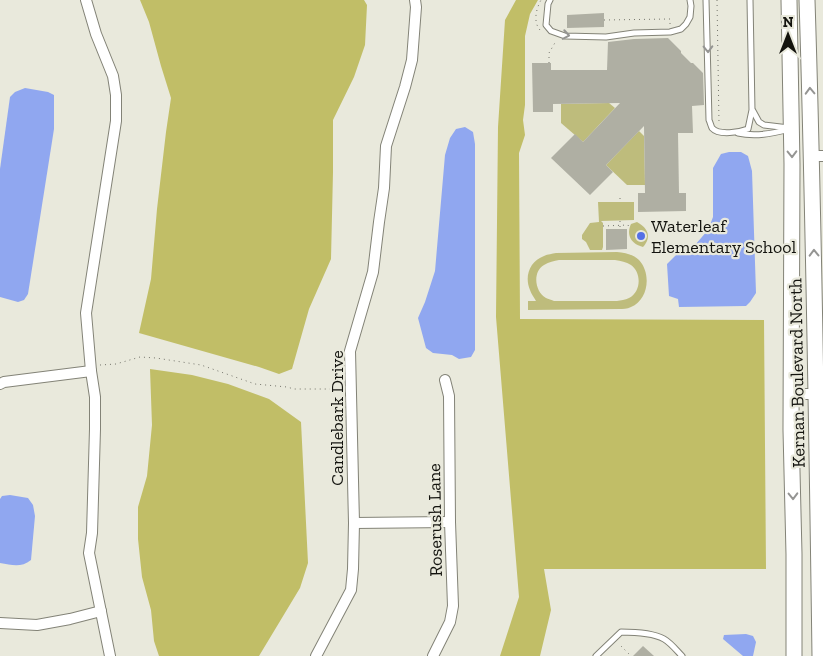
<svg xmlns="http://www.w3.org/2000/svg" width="823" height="656" viewBox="0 0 823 656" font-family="'Zilla Slab',serif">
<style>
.green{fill:#bebc7c;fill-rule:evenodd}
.forest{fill:#c1be67}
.water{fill:#90a7f0}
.building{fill:#afafa3}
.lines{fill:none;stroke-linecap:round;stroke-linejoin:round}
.lane-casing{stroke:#838377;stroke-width:7}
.street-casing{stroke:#838377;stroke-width:12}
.primary-casing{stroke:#838377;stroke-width:17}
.path{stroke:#74746b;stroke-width:1;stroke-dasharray:1 4;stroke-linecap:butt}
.lane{stroke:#fff;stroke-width:5}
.street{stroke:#fff;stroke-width:10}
.primary{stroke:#fff;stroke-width:15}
.oneway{stroke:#959593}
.poi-dot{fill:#5570e6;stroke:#e9e9dc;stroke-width:2}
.labels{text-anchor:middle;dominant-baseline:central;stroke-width:4.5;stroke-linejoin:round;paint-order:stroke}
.poi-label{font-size:18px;fill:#13130e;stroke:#e9e9dc;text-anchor:start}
.street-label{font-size:18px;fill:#13130e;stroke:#e9e9dc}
</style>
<rect width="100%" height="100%" fill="#e9e9dc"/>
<g class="green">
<polygon points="609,103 615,108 583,142 561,123 561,104"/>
<polygon points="639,131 644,136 645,185 627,185 606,165"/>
<polygon points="598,202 634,202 634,220 601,221 603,223 603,247 602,250 590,250 586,242 582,239 582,235 590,223 599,222"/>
<path d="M 637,222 C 648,228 652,237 643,247 C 631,244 626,235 631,224 Z"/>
<path d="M 556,253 L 617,252 C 625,253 633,254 639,260 C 652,274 648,300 631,307 C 627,309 623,309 619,309 L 528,310 L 528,301 L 536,301 C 534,297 531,294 530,290 C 524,276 530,261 544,256 C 548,254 552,254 556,253 ZM 559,260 L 615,260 C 621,261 626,262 631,265 C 642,273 641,292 629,298 C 625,300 621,300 617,301 L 554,301 C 552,300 548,299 546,298 C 535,292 532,272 544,265 C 549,262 554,261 559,260 Z"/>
</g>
<g class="forest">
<polygon points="140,0 364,0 367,5 365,45 354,77 333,120 333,172 331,259 309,309 292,369 279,374 259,367 139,333 151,279 157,209 166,132 171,98 161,66 149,22"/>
<polygon points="516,0 538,0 530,14 525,36 525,105 523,120 525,135 519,153 520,319 764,320 766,569 544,569 551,610 540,656 500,656 519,597 496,317 498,127 505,20"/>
<polygon points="150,369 192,375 228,384 269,399 301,422 308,563 300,588 259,656 159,656 154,641 151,610 142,577 138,539 138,507 147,476 152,425"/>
</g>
<g class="water">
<polygon points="25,88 48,92 54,95 54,129 28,294 24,300 18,302 0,297 0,169 10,97 15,92"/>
<polygon points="465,127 473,132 475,144 475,350 471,357 459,359 452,355 433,353 426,348 418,318 425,302 435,271 445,155 450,138 456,129"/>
<polygon points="729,152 741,152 748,156 752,171 756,293 750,302 746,306 679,307 678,299 669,296 667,264 678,253 695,245 708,230 713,217 713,168 721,154"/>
<path d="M 10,495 L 28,498 L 33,505 L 35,516 L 31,560 C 21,568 12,565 0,563 L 0,499 L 2,496 Z"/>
<polygon points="746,634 753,636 756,642 753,656 743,656 723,639 724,635"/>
</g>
<g class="building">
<polygon points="604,13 604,27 567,28 567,15"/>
<polygon points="668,38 681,51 681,53 691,63 693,63 703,73 704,105 692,106 693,133 678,133 679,193 686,193 686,211 638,212 638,193 645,193 644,126 606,165 613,172 590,195 551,158 575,134 583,142 620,103 553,104 553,112 533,112 532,63 551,63 551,70 607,70 608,42 634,39"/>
<polygon points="606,229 627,229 627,249 606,250"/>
<polygon points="643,646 654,656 633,656"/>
</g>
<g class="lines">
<g class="lane-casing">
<g id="lane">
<polyline points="550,0 548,4 546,25 551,31 565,36 606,37 634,33 670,32 681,29 686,24 690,17 691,6 690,0"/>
<path d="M 706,0 L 709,120 C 710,122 711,126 712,128 C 719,136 740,132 748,129 L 752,110 L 750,0"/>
<polyline points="753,111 759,122 764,125 789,128"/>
<path d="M 738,133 C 755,137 772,134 789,129"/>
<path d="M 596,656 L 621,632 C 634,632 653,633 664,639 C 671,643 677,651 682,656"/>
</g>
</g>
<g class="street-casing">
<g id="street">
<polyline points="86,0 96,34 113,76 116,95 116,121 86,313 91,371 95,397 95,429 92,533 89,553 110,656"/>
<polyline points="812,156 823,156"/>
<polyline points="0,384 4,382 91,371"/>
<polyline points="792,394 822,394"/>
<polyline points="354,523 450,522"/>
<polyline points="0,623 37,625 70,619 101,611"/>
<polyline points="316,656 351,590 353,569 354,523 350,351 373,272 379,222 384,188 386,146 405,87 412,60 416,7 415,0"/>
<polyline points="433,656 450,622 453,606 450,522 449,396 445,380"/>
</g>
</g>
<g class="primary-casing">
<g id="primary">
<polyline points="789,0 792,164 791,430 794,554 794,656"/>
<path d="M 807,0 C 814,219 817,437 820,656"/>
</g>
</g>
<g class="path">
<polyline points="717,0 719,123"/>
<polyline points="604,20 670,19 670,24"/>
<path d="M 540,30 C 533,22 536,9 541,0"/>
<polyline points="549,63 549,53 556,41"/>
<polyline points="620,198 620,202"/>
<polyline points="620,221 620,229"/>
<polyline points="603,226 628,225 629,227"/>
<polyline points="100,365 116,364 140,357 156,358 201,365 255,384 287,387 294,389 343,389"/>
<polyline points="621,646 631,656"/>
</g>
<use href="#lane" class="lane"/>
<use href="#street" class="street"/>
<use href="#primary" class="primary"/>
</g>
<defs><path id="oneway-chevron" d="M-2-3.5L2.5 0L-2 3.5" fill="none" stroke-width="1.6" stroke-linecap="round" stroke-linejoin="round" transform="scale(1.25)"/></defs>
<g class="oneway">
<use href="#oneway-chevron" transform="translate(566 35) rotate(10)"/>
<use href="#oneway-chevron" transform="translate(708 49) rotate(89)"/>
<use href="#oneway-chevron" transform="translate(810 91) rotate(-92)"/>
<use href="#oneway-chevron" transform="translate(792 154) rotate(89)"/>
<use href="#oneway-chevron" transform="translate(814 253) rotate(-91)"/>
<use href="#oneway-chevron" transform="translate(793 496) rotate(89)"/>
</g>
<circle class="poi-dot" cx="641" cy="236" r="5"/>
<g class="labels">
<g class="poi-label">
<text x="651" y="226">Waterleaf<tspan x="651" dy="21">Elementary School</tspan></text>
</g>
<g class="street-label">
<text transform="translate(797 373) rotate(-91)">Kernan Boulevard North</text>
<text transform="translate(337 418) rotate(-90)">Candlebark Drive</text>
<text transform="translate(435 520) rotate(-91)">Roserush Lane</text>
</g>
</g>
<g transform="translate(788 35)" stroke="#e9e9dc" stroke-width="4" paint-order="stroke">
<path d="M0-4L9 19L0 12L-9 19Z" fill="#13130e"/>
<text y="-8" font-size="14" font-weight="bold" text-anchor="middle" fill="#13130e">N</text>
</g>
</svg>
